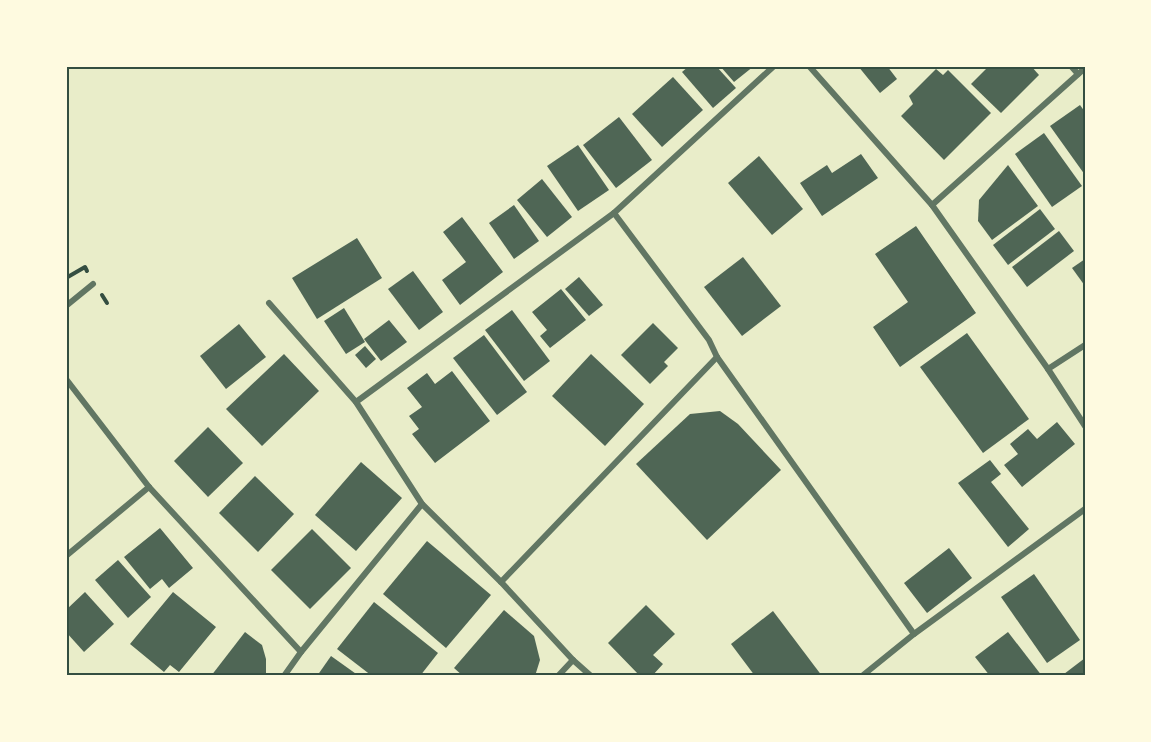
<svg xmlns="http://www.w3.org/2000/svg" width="1151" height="742" viewBox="0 0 1151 742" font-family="'Zilla Slab',serif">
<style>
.building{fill:#4f6655}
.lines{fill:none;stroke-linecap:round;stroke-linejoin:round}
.path{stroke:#344e41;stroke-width:4}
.minor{stroke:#617663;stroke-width:6}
.neatline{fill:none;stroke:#344e41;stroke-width:2}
</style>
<rect width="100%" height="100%" fill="#e9edc9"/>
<g class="building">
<polygon points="689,66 716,66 736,88 713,108 682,72"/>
<polygon points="720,66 754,66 734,82"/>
<polygon points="858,66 887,66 897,79 880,93"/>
<polygon points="989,66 1031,66 1039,75 1001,113 971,84"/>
<polygon points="936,69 943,75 948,70 991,113 944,160 901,116 913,104 909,96"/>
<polygon points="673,77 703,110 662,147 632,114"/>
<polygon points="1080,105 1085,112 1085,175 1050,126"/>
<polygon points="619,117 652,160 616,188 583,145"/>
<polygon points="1044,133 1082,186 1052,207 1015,154"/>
<polygon points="578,145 609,190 578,211 547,166"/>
<polygon points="861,154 878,178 822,216 800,183 827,165 832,173"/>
<polygon points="759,156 803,209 772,235 728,183"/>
<polygon points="1008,165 1038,206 992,240 978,221 979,200"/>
<polygon points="542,179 572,217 547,237 517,200"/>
<polygon points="514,205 539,241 514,259 489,223"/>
<polygon points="1040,209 1055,229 1008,265 993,245"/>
<polygon points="462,217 503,272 460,305 442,280 466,262 443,232"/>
<polygon points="916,226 976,313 900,367 873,327 908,302 875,254"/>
<polygon points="1059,231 1074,251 1027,287 1012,267"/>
<polygon points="357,238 382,278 317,319 292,278"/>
<polygon points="743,257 781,306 742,336 704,287"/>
<polygon points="1085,259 1085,286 1072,268"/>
<polygon points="413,271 443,312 419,330 388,289"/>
<polygon points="579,277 603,305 589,316 565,289"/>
<polygon points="561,289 586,320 550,348 540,336 547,330 532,312"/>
<polygon points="344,308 365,342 346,354 324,321"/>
<polygon points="512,310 550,361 524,381 485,330"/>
<polygon points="389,320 407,342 381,361 364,339"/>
<polygon points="653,323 678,348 664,362 668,366 650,384 621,355"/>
<polygon points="239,324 266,357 226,389 200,356"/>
<polygon points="967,333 1029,419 983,453 920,367"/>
<polygon points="484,335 527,392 497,415 453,358"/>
<polygon points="365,346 376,359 366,368 355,355"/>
<polygon points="284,354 319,391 262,446 226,409"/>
<polygon points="591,354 644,404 605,446 552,396"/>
<polygon points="452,371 490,421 435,463 412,434 419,429 409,416 422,407 407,388 427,373 435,384"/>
<polygon points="720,411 738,424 781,470 707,540 636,464 690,414"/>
<polygon points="1057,422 1075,444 1022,487 1004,465 1018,454 1010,444 1028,429 1037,439"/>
<polygon points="208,427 243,463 208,497 174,461"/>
<polygon points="990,460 1001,474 991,482 1029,529 1008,547 958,483"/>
<polygon points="361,462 402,498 356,551 315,515"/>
<polygon points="255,476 294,514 258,552 219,513"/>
<polygon points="160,528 193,568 169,588 162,579 150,589 124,557"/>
<polygon points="312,529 351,568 310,609 271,570"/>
<polygon points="427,541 491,595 446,648 383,594"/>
<polygon points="949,548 972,578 927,613 904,583"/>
<polygon points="118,560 151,597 128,618 95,580"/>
<polygon points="1034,574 1080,640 1047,663 1001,597"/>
<polygon points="85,592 114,624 84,652 66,632 66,610"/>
<polygon points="173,592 216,627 179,672 170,665 164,672 130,644"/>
<polygon points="374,602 438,653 420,676 372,676 337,649"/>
<polygon points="646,605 675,634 653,655 663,664 652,676 640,676 608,643"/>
<polygon points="504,610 534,636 540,660 535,676 463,676 454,668"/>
<polygon points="773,611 822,676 755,676 731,644"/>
<polygon points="245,632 262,645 266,659 266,676 211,676"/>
<polygon points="1008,632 1042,676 990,676 975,657"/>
<polygon points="331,656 359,676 317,676"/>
<polygon points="1085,658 1085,676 1065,676 1064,674"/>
</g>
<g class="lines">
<g class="path">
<polyline points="66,278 85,267 87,271"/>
<polyline points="102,295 107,303"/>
</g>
<g class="minor">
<polyline points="809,66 932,205 1048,369 1085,426"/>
<polyline points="1071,66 1078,74"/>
<polyline points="932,205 1085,68"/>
<polyline points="614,213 709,340 717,357 914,634"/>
<polyline points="269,303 356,402 422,504 501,582 573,660 591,676"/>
<polyline points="66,306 93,284"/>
<polyline points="1048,369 1085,345"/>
<polyline points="66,379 149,487 301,652"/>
<polyline points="356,402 614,213 774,66"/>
<polyline points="66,556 149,487"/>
<polyline points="501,582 717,357"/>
<polyline points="284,676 301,652 422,504"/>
<polyline points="558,676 573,660"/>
<polyline points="862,676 914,634 1085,509"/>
</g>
</g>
<rect width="1151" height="742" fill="none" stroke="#fefae0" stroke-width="135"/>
<rect x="68" y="68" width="1016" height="606" class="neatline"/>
</svg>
